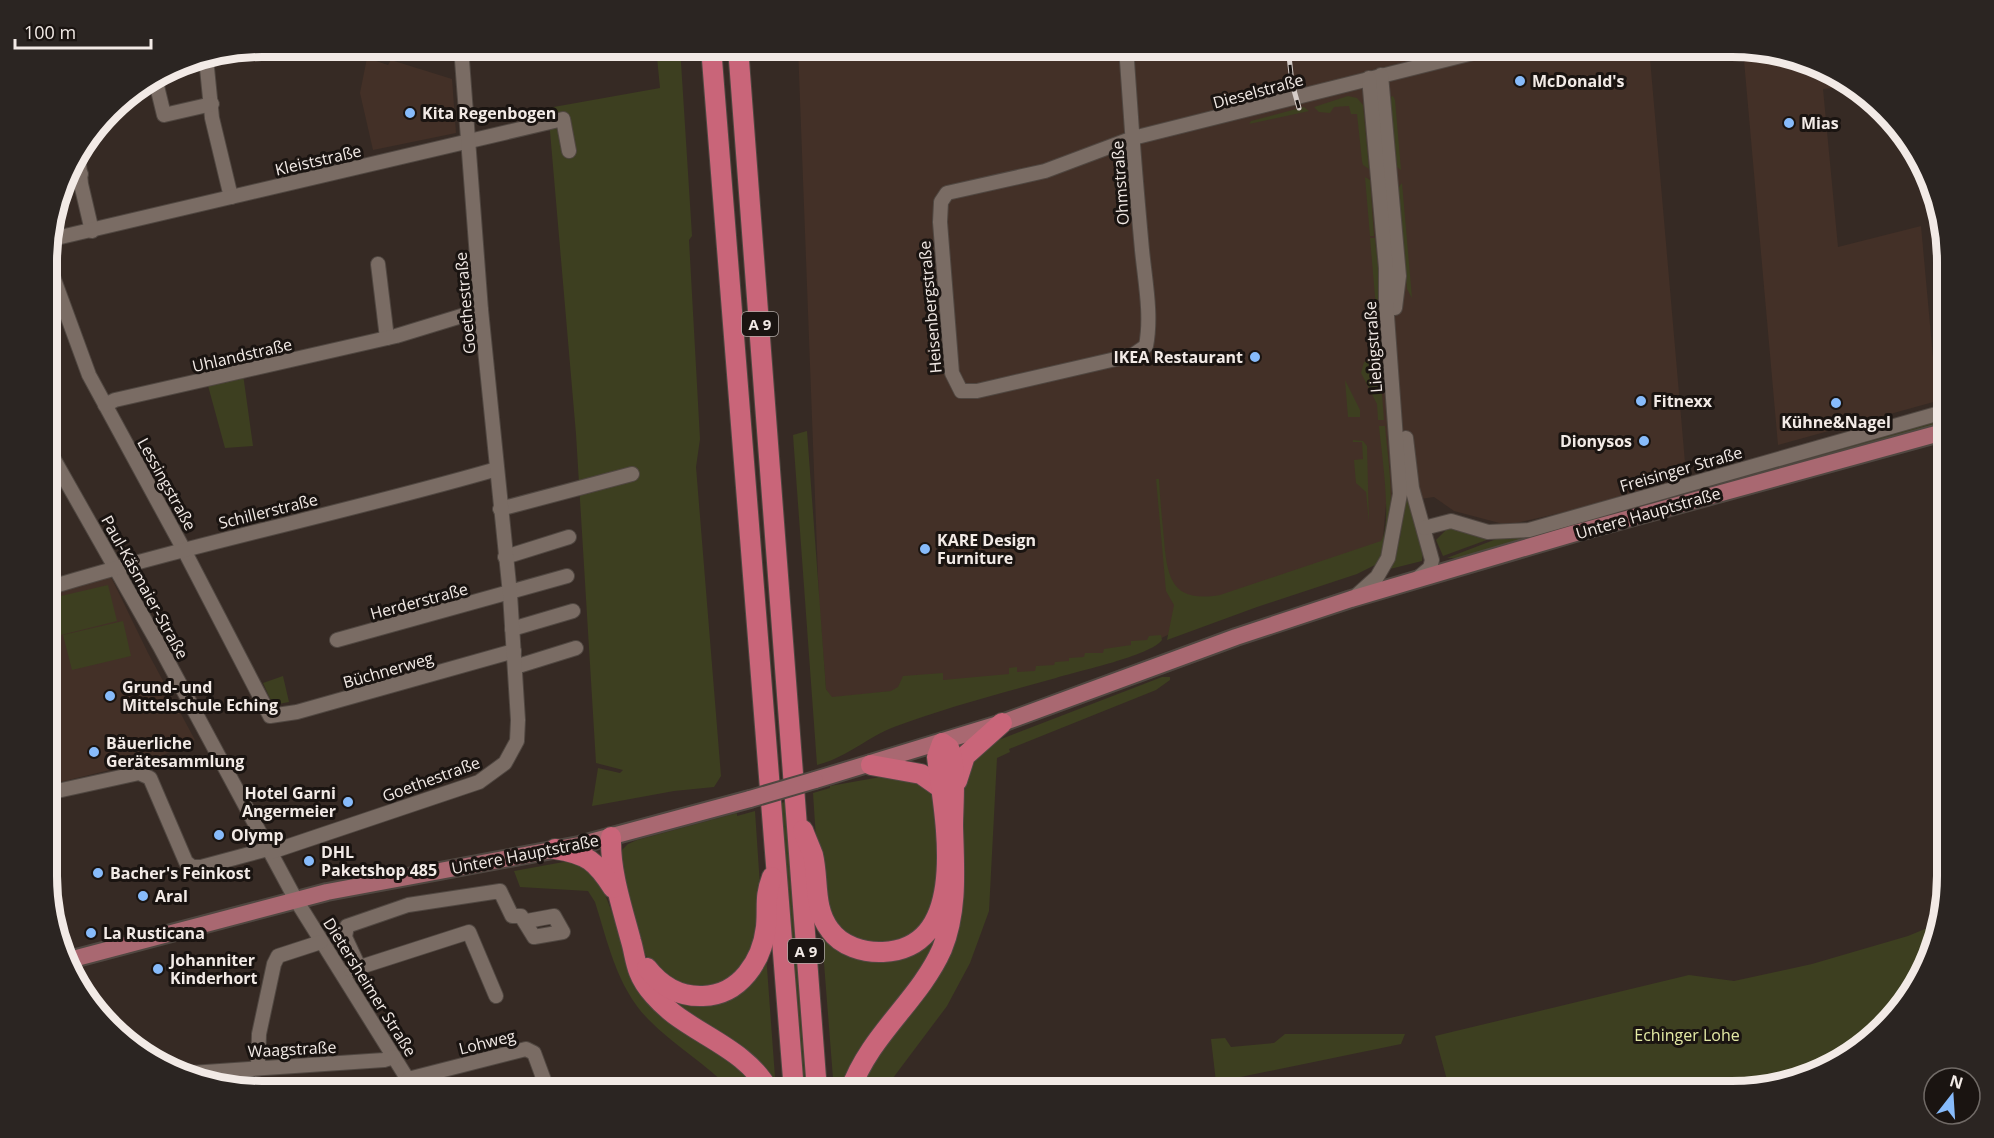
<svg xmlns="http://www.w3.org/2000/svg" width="1994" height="1138" viewBox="0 0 1994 1138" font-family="'Open Sans',sans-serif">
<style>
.built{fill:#433027}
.green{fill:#3d3f20}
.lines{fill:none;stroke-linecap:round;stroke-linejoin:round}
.minor-casing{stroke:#504741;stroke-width:16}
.major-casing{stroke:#504741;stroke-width:20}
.highway-casing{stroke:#504741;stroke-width:22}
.minor{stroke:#7a6c64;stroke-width:14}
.major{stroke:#a96871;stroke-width:16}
.highway{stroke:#c96579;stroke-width:20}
.rail-casing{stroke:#d6cdc9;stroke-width:5}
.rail{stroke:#1a1411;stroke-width:3;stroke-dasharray:9;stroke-linecap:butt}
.major-bridge-casing{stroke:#504741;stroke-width:20;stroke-linecap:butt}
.major-bridge{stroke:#a96871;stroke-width:16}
.poi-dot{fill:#87bbfb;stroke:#1a1411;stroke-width:2}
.labels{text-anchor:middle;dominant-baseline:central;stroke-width:6;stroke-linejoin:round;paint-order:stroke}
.shield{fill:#1a1411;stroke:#b1aaa6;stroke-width:1.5}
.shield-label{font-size:15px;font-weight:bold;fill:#f2eae6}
.poi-label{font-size:16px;font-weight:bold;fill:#f2eae6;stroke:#1a1411;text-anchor:start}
.street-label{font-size:16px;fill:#f2eae6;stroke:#1a1411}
.park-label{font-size:16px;fill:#e4eaa5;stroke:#1a1411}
.rim{fill:none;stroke:#f2eae6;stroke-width:8}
</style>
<rect width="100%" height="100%" fill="#362a24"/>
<g class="built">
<polygon points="798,47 1649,47 1686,474 1681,478 1573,510 1507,525 1454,511 1434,497 1386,504 1383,538 1373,555 1203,618 1149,644 1050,673 832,698 826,689 819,603"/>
<polygon points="1743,49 1840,75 1851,86 1823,89 1838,247 1921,226 1937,401 1778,445"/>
<polygon points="367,58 388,65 391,60 452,79 456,133 373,150 360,93"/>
<polygon points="110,575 148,653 195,740 155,759 48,785 48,593"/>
</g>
<g class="green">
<polygon points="656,47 680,47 692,236 689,240 700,439 696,467 721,776 714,787 674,791 592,806 598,768 620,773 623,770 596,763 576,434 548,108 660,88"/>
<polygon points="1348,96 1357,98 1363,105 1369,169 1363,165 1362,161 1357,114 1351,114 1349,106 1334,107 1330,113 1319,112 1314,107"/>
<polygon points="1393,96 1395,100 1401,170 1397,167 1390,97"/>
<polygon points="1304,107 1309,111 1249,124 1251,121"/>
<polygon points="1365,177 1370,180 1374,236 1370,236"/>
<polygon points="1402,183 1412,298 1407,289 1398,188"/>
<path d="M 1370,238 L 1375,238 C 1377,262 1385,310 1378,331 L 1375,331 L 1377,320 Z"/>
<polygon points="1368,361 1381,381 1384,420 1378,420 1377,404 1361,373 1364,362"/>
<polygon points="243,374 253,446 225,448 207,382"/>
<polygon points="1345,380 1360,410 1360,417 1348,417"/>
<polygon points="1947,416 1947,423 1458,558 1447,558 1499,538 1529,535"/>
<path d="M 1379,426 L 1385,426 C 1389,472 1399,520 1377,564 L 1357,574 L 1257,607 L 1167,640 L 1174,605 L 1166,591 L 1156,479 L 1159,479 C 1160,499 1162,519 1164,539 C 1167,580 1173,603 1220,595 L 1381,541 C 1393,524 1381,450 1379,426 Z"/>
<path d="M 807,431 L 826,689 L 832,697 L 891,691 L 898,687 L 903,676 L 943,673 L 943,680 L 1009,674 L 1009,668 L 1017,667 L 1017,672 L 1035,671 L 1036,666 L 1054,665 L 1055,662 L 1069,661 L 1069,658 L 1084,657 L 1085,653 L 1103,653 L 1104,649 L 1131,645 L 1131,641 L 1147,640 L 1149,636 L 1161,635 L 1162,640 C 1150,656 1078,671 1056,678 C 1002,693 947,707 894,727 C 866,738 848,757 817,765 L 793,435 Z"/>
<polygon points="1353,440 1363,441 1367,446 1369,524 1366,492 1356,483 1354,460 1363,459 1362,442 1353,442"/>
<polygon points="1406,490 1423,552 1422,561 1390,569 1400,538"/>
<polygon points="1448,528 1492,538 1443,556 1436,540"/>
<polygon points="108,585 117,621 61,635 59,628 48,630 48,604 53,603 52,598"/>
<polygon points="123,621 131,656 72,670 63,635"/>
<polygon points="283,676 289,702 273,705 263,683"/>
<polygon points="1162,677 1170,677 1170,680 1156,690 1009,749 1010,752 997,758 989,911 970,963 947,1006 893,1078 889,1091 855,1091 944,956 964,771 983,746"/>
<polygon points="897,774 933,788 941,843 930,921 891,948 841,935 820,900 813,793 830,788 830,786"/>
<polygon points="787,801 809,1091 802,1091 779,804"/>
<polygon points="755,811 761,901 750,961 717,988 682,987 649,961 642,948 619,871 620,852 628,844 637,840 737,813 737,816"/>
<path d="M 569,861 L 580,863 L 601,884 L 636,975 L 723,1050 L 764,1091 L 732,1091 C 707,1064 674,1046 648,1019 C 617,987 608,943 595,902 L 588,891 L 520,887 L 514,871 Z"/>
<polygon points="1937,924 1919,984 1840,1062 1746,1091 1450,1091 1435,1036 1689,975 1734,981 1812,964 1908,936"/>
<polygon points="821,925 865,956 936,927 940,940 845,1091 834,1091"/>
<polygon points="766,954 776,1091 689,1020 659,989 696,1002"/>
<polygon points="1285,1034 1405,1034 1401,1044 1216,1082 1211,1039 1225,1038 1231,1047 1274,1043"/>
</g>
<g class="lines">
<g class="minor-casing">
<g id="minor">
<path d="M 1126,47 L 1131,117 C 1134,161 1138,206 1142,250 C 1145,281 1152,315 1146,346 L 1133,355 L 977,391 L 961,391 L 952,373 L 940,222 L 941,202 L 947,193 L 1045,171 L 1133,138 L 1497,47"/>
<polyline points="206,58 212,118 231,197"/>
<polyline points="1381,75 1399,276 1395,308"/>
<polyline points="155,78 164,115 212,104"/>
<polyline points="78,154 81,184 92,231"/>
<polyline points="65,177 81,174"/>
<polyline points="48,240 563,119 569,151"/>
<polyline points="48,263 89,375 184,550 270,716 297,712 514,651"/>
<polyline points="378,264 387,338"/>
<polyline points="105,405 115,400 396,336 481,310"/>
<polyline points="1406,438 1412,488 1432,560 1430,568 1418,578"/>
<polyline points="48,449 159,645 296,900 415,1091"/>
<polyline points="500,509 632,474"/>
<polyline points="1424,528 1451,521 1488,532 1529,530 1947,411"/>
<polyline points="505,557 569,537"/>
<path d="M 48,588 C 196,543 348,512 497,469"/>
<polyline points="1357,595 1377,577 1388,558 1400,494 1386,302 1386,268 1369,78"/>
<polyline points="512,629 573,611"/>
<polyline points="337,640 567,576"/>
<polyline points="515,667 576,648"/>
<polyline points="48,793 139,773 150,778 186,862 192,867 201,867 268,849"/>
<polyline points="271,852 479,782 505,763 517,741 518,720 510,594 481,310 461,47"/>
<polyline points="359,967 345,937 347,926 408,905 500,891 512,916 521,916 534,937 563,932 554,916 527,921"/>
<polyline points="351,970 469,932 496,996"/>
<polyline points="258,1067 259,1034 274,964 278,956 321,942"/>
<polyline points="191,1073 384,1060 394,1057"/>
<polyline points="408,1079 526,1049 534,1053 548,1091"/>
</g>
</g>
<g class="major-casing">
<g id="major">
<polyline points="815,780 1002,723 1236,637 1351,599 1572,534 1947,431"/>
<polyline points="69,960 327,892 579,845 750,799"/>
</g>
</g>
<g class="highway-casing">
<g id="highway">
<polyline points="711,47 794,1091"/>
<polyline points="738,47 817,1091"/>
<polyline points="871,765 921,774 941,788"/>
<polyline points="957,781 965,756 1002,723"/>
<path d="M 803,830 C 806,838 810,847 813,855 C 819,880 813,908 830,930 C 841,946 864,953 883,952 C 973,948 944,814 937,757 L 942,743 L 949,748 C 957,765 953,806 953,826 C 954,867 958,910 942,949 C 919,1001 870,1034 850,1091"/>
<path d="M 611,837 C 610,872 622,907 631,941 C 634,951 635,962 639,972 C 645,988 661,1004 674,1014 C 707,1039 749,1053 769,1091"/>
<path d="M 555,849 C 587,854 596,861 613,888"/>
<path d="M 647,968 C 661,986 680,997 703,996 C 740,995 762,961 766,927 C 768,906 764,898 772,877"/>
</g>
</g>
<use href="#minor" class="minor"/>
<use href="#major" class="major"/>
<use href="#highway" class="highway"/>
<g class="rail-casing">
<polyline id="rail" points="1288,47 1292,83 1299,108"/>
</g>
<use href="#rail" class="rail"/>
<g class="major-bridge-casing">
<polyline id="major-bridge" points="750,799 815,780"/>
</g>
<use href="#major-bridge" class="major-bridge"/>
</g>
<g class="poi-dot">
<circle cx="1520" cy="81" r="6"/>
<circle cx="410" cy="113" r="6"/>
<circle cx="1789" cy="123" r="6"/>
<circle cx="1255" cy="357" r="6"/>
<circle cx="1641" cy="401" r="6"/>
<circle cx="1836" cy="403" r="6"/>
<circle cx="1644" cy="441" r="6"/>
<circle cx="925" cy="549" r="6"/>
<circle cx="110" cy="696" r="6"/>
<circle cx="94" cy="752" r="6"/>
<circle cx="348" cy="802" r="6"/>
<circle cx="219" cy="835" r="6"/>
<circle cx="309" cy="861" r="6"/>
<circle cx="98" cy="873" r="6"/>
<circle cx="143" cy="896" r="6"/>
<circle cx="91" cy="933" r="6"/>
<circle cx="158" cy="969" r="6"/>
</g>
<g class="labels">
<g class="shield">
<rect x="742" y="312" width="36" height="24" rx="4.5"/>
<rect x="788" y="939" width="36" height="24" rx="4.5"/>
</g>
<g class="shield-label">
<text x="760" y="324">A 9</text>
<text x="806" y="951">A 9</text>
</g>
<g class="poi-label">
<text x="1532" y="81">McDonald's</text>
<text x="422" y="113">Kita Regenbogen</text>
<text x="1801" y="123">Mias</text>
<text x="1243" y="357" text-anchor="end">IKEA Restaurant</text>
<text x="1653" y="401">Fitnexx</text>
<text x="1836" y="422" text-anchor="middle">Kühne&amp;Nagel</text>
<text x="1632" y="441" text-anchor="end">Dionysos</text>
<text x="937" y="540">KARE Design<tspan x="937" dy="18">Furniture</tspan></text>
<text x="122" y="687">Grund- und<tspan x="122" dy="18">Mittelschule Eching</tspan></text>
<text x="106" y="743">Bäuerliche<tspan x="106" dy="18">Gerätesammlung</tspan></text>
<text x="336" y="793" text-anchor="end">Hotel Garni<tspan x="336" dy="18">Angermeier</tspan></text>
<text x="231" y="835">Olymp</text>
<text x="321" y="852">DHL<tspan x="321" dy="18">Paketshop 485</tspan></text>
<text x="110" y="873">Bacher's Feinkost</text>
<text x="155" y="896">Aral</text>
<text x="103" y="933">La Rusticana</text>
<text x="170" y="960">Johanniter<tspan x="170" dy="18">Kinderhort</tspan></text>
</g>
<g class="street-label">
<text transform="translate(1258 91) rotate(-15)">Dieselstraße</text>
<text transform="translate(318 160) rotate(-13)">Kleiststraße</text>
<text transform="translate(1120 183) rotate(-94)">Ohmstraße</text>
<text transform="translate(465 303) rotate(-95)">Goethestraße</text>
<text transform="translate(930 307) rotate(-95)">Heisenbergstraße</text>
<text transform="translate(1373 347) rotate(-94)">Liebigstraße</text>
<text transform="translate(242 355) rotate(-13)">Uhlandstraße</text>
<text transform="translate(1681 469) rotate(-16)">Freisinger Straße</text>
<text transform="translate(167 484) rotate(61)">Lessingstraße</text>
<text transform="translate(268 511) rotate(-14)">Schillerstraße</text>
<text transform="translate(1648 513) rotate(-16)">Untere Hauptstraße</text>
<text transform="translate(145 587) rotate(61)">Paul-Käsmaier-Straße</text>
<text transform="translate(419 601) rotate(-15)">Herderstraße</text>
<text transform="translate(388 670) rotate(-16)">Büchnerweg</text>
<text transform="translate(431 779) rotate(-20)">Goethestraße</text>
<text transform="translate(525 854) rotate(-11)">Untere Hauptstraße</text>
<text transform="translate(370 987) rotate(58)">Dietersheimer Straße</text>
<text transform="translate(487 1042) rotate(-14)">Lohweg</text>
<text transform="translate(292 1049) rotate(-3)">Waagstraße</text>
</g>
<g class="park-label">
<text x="1687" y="1035">Echinger Lohe</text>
</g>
</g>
<path d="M0 0H1994V1138H0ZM262 57H1732A205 205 0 0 1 1937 262V876A205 205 0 0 1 1732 1081H262A205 205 0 0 1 57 876V262A205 205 0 0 1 262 57Z" fill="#2b2522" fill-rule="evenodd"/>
<path class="rim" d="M262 57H1732A205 205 0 0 1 1937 262V876A205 205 0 0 1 1732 1081H262A205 205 0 0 1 57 876V262A205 205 0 0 1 262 57Z"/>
<g transform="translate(1952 1096) rotate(17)"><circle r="28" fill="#1a1411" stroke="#706a66" stroke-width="1.5"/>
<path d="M0-4.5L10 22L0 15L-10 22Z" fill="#87bbfb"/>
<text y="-9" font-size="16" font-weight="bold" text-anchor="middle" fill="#f2eae6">N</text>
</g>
<path d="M15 39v9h136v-9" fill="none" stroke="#f2eae6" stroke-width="3"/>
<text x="24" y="39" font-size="18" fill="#f2eae6" stroke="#1a1411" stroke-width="4.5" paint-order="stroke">100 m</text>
</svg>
